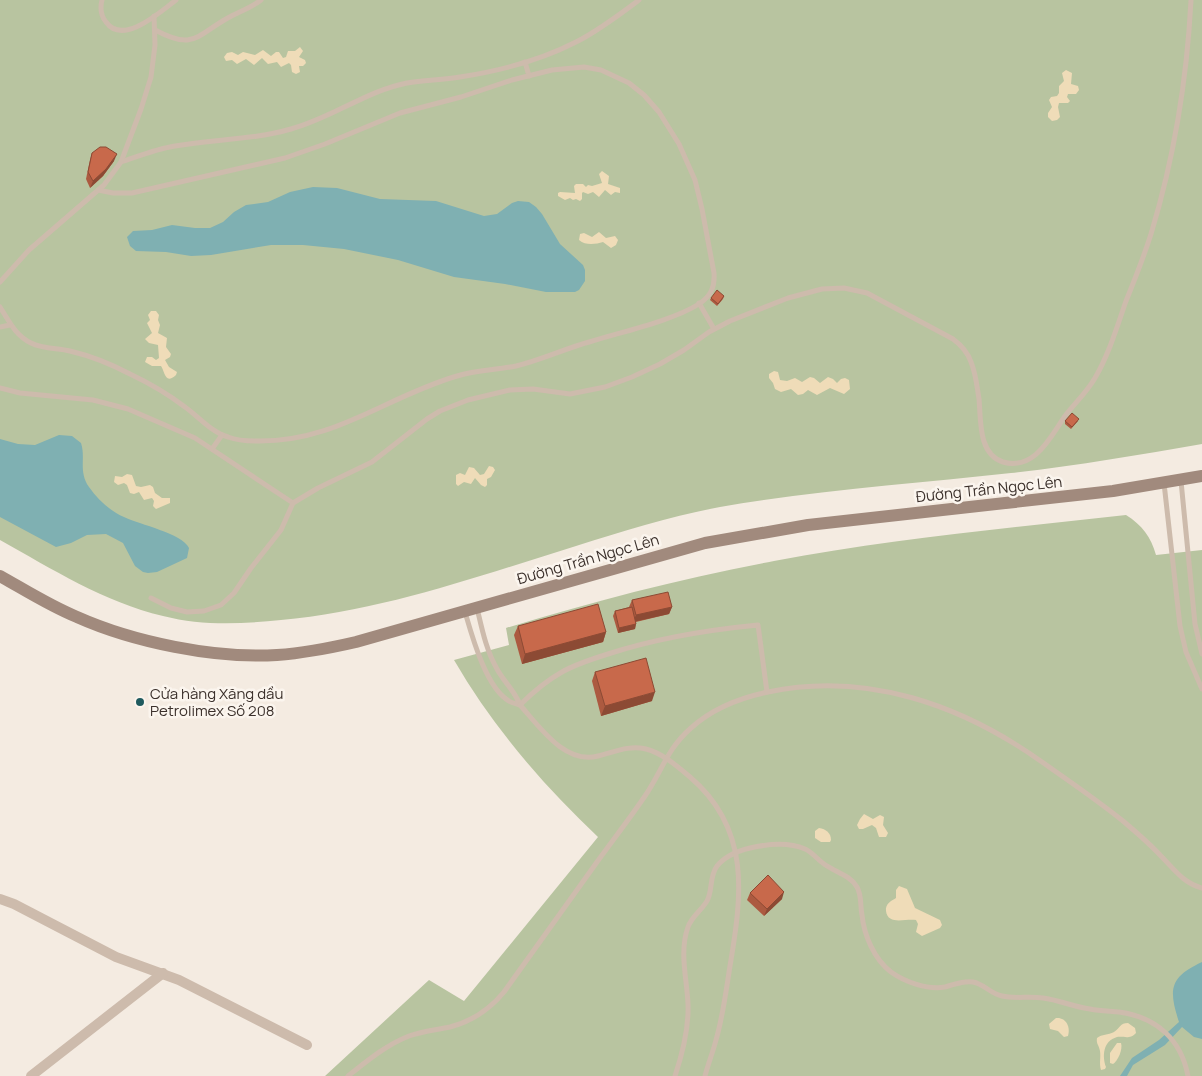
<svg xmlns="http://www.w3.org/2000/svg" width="1202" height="1076" viewBox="0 0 1202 1076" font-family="Manrope,sans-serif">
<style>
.green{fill:#b8c4a0}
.sand{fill:#efdcb8}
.water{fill:#7fb0b2}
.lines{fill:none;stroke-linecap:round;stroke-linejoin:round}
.lane{stroke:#cdbbac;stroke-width:5}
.street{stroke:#cdbbac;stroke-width:10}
.secondary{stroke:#a18a7d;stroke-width:12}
.wall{fill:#ac5a40}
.shaded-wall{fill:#8c4a34}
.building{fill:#c8694b;stroke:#8c4a34}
.poi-dot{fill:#1f5a5e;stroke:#fbf5ee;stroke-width:2}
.labels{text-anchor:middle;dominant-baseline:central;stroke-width:5;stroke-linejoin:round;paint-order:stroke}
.street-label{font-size:15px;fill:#3b302b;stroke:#fbf5ee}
.poi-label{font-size:15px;fill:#3b302b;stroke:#fbf5ee;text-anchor:start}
</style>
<rect width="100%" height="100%" fill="#f4ebe1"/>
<g class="green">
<path d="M 0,0 L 1202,0 L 1202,444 C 1139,455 1075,466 1011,473 C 914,484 816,490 720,507 C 671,516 624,531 576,546 C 479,576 382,611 281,620 C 241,624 202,626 163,616 C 104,602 52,569 0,540 Z"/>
<path d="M 1126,515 C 1142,525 1151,537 1156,555 L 1202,550 L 1202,1076 L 325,1076 L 429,980 L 464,1001 L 598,837 C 542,784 493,727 454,660 L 509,645 L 506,628 C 594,601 683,578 774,561 C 890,539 1009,528 1126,515 Z"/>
</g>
<g class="sand">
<polygon points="300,47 303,51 299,57 305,60 306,63 303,66 299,66 300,72 296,74 292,72 291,65 289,63 281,67 277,62 268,64 262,58 254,65 246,59 237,64 232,60 226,61 224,57 227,53 232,52 238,55 243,52 255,55 263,50 271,56 276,52 279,52 283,58 286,57 288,51 295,51"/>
<polygon points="1066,70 1072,73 1071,84 1078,86 1079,90 1076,94 1068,94 1067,97 1070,101 1068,103 1059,103 1058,107 1060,117 1057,120 1052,121 1048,117 1048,113 1052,107 1049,100 1051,97 1057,96 1059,93 1059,86 1064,81 1062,73"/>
<polygon points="602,171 609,176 608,184 620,188 620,193 615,192 611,195 605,190 599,197 593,192 588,194 583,192 582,193 582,199 580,201 576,199 573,200 570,198 565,200 558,196 558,193 560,192 575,193 574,186 576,184 583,184 586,187 588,185 592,186 602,183 599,174"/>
<path d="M 599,232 L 606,238 L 615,236 L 618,240 L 616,245 L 611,248 L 603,242 C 596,244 586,246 579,240 L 580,234 L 584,233 L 592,237 Z"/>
<path d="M 151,311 L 156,311 L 159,315 L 158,320 L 160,325 L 158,333 L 167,338 L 166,347 L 171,354 L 170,357 L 165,360 L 169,367 L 177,372 L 176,375 C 165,385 165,372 161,366 L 152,366 L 145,362 L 147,357 L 152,357 L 156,360 L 159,358 L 158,345 L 149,343 L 145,339 L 152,333 L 147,323 L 150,320 L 148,315 Z"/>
<polygon points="774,371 778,372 780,380 787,381 795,378 802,382 810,377 814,378 820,383 828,377 833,379 837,383 841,379 845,378 849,380 850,389 844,394 830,388 817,395 808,390 803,394 798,395 791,389 781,392 775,389 773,383 769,378 769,374"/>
<polygon points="489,466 493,467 495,470 491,477 487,479 487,485 485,487 481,485 475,478 471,484 464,482 458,486 456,484 456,475 460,473 465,475 469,467 474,468 480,475 484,474"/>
<polygon points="127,474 132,475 136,486 141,487 150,485 153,487 155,493 162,498 170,498 170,503 156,509 153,506 154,501 152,498 144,500 139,492 134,494 130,493 127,485 124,483 118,485 114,482 115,476 122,477"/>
<polygon points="864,814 873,819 880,815 884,817 883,825 888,833 886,837 879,837 876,828 872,825 863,829 859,829 857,825 860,819"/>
<path d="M 819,828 C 826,829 831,833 831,840 L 830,842 L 821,842 L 815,838 L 815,831 Z"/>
<path d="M 899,886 L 907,889 L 915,908 L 940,920 L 942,925 L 940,928 L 922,936 L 916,932 L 918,924 L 916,920 C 906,918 888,926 886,911 C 885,904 891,901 896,898 L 896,890 Z"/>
<path d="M 1056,1018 C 1066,1017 1071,1027 1068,1036 L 1064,1037 L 1058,1031 L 1050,1029 L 1049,1024 Z"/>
<path d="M 1128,1023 L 1135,1028 L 1136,1033 C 1129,1040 1125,1036 1117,1037 C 1103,1041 1102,1056 1106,1067 L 1105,1069 L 1101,1070 C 1099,1063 1101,1058 1100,1051 C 1099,1045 1096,1044 1097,1038 C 1102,1034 1108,1035 1114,1032 C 1120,1028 1120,1023 1128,1023 Z"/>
<path d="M 1117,1043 L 1121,1043 C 1123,1049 1118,1061 1113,1064 L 1110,1063 L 1110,1053 Z"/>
</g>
<g class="water">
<polygon points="313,187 337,188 380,199 436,201 484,216 497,214 512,203 518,201 529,202 536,207 542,214 560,244 583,265 585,270 585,281 579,290 575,292 546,292 505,284 454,277 398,260 344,249 303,245 271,245 211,255 191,256 166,252 136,251 130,246 127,237 133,231 152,230 172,225 195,228 210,228 223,222 234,212 246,205 268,202 290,192"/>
<path d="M 59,435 L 72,436 L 81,443 C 86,458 78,471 89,487 C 98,500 110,511 124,517 C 140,525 182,533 189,548 L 187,558 L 157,572 L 148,573 L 143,572 L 135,566 L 123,543 L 106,534 L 87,535 L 71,543 L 56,547 L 0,517 L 0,439 L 18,444 L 35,445 Z"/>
<path d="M 1202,962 L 1202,1039 L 1194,1037 L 1182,1027 L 1165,1045 L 1133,1065 L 1127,1076 L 1120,1076 L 1132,1058 L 1159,1040 L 1179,1022 C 1168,989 1170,977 1202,962 Z"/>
</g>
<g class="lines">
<g class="lane">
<path d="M 102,0 C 100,8 101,16 106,22 C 123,46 160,12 176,0"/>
<path d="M 155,30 C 193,50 195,37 226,19 C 238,12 251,8 261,0"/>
<polyline points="525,62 529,76"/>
<path d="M 121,162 C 139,156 156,149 175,146 C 214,139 253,140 291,129 C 332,118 366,91 407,83 C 424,80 442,80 460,77 C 499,71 541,60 576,42 C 598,31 619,15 639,0"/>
<polyline points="0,282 29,250 104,185 121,162 141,109 151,77 155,45 154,16"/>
<polyline points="699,303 714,329"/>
<path d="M 0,307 C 9,321 15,335 31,343 C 43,349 57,348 70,351 C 91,356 111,364 130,374 C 149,383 168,394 185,407 C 199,417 211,432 228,437 C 236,440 246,441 255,441 C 335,443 385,397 457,376 C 476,370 496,370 516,366 C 541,360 564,349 589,342 C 621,332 672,321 699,304 C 711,296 715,287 714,273 L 702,209 L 695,180 L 679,144 L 659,112 L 644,95 L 629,83 L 601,70 L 584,67 L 552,70 L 512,80 L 461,97 L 400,113 L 325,144 L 285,158 L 132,193 L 113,193 L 98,190"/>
<polyline points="0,327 10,325"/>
<polyline points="0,388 20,393 93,400 128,409 195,438 293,503"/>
<polyline points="212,449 222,435"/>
<polyline points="1181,481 1195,624 1202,654"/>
<polyline points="1164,483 1180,626 1186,652 1202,689"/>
<path d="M 151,598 L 171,608 L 187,612 L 204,611 L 221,605 L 234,593 L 251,568 L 281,530 L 293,503 L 318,488 L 372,462 L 427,419 L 440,411 L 468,400 L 510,390 L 533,389 L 570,394 L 605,387 L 632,377 L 660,364 L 684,350 L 709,332 L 730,321 L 788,298 L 822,289 L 844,288 L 867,293 L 953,339 C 961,345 968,353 971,362 C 976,374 977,387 979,399 C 981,420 978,454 1003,462 C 1035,471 1051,436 1065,416 C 1075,403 1087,392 1095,378 C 1109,354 1117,327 1126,301 C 1135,279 1144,256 1151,234 C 1174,158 1187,79 1191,0"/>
<path d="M 465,612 C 472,636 486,688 509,701 C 512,703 516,704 520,705 C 515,691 504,682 497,669 C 486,650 482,629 477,608"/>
<path d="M 348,1076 C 367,1061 386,1045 409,1036 C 423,1031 436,1030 450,1027 C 473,1021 490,1009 504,992 C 535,949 566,905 597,862 C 613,840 630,818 645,796 C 662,771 667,749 691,728 C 713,708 739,698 768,692 C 867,671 962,705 1042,762 C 1069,781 1097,800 1123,821 C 1136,832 1149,843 1160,855 C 1174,869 1183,883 1202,888"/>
<path d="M 675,1076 C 683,1052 689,1029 688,1004 C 687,979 679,952 688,927 C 692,916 701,911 707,901 C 713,890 709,877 717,866 C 733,846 782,839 805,849 C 812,852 817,859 824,864 C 835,872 850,875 857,887 C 862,896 860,905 862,915 C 864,935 874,959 891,972 C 905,982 927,990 945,987 C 954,985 963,980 973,982 C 984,984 991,994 1002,996 C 1015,999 1029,996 1043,998 C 1059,1000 1074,1007 1090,1009 C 1100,1011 1109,1011 1119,1012 C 1156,1017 1181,1039 1188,1076"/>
<path d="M 705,1076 C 708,1064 713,1052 716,1040 C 723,1016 726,991 730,966 C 742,895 751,829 690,777 C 677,766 662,753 646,749 C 628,745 615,752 598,756 C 565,765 539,726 520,705 C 532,693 546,681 562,672 C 576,664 592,659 608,654 C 657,638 707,630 758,625 L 767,692"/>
</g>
<g class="street">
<polyline points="0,899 14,904 116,957 179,980 307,1045"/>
<polyline points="31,1076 163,973"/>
</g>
<path class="secondary" d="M 0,576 C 25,590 50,606 77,617 C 133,642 215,659 277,655 C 304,653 330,648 356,642 L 705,543 L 808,525 L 1113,491 L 1202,476"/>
</g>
<g class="wall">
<polygon points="92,153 114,161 103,176 90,188 86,179 90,160"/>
<polygon points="724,296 723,299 717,306 710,300 711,298"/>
<polygon points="1065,421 1078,421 1071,429 1065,424"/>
<polygon points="632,600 672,607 669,614 636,622 635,629 618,633 613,616 615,611 629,607"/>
<polygon points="518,626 606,632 603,642 522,664 514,635"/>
<polygon points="595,672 652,701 601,716 592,681"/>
<polygon points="750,893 782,899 764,916 747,900"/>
</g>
<g class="shaded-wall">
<polygon points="117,154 114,161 103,176 90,188 93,181"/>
<polygon points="672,607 669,614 633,622 636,615"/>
<polygon points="636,624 635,629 618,633 619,628"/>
<polygon points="606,632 603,642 522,664 525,654"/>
<polygon points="655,692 652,701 601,716 605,706"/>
<polygon points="784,892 782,899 764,916 767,909"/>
</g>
<g class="building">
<polygon points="100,147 106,147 117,154 106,169 93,181 88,172 92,153"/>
<polygon points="717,290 724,296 718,304 711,298"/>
<polygon points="1072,413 1079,419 1072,427 1065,421"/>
<polygon points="668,592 672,607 636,615 632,600"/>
<polygon points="598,604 606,632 525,654 518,626"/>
<polygon points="632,607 636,624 619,628 615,611"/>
<polygon points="646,658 655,692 605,706 595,672"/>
<polygon points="768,875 784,892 767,909 750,893"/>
</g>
<circle class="poi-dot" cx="140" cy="702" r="5"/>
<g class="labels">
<g class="street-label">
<text transform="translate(989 489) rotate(-6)">Đường Trần Ngọc Lên</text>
<text transform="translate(588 559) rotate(-16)">Đường Trần Ngọc Lên</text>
</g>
<g class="poi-label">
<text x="150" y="693">Cửa hàng Xăng dầu<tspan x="150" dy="17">Petrolimex Số 208</tspan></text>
</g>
</g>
</svg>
